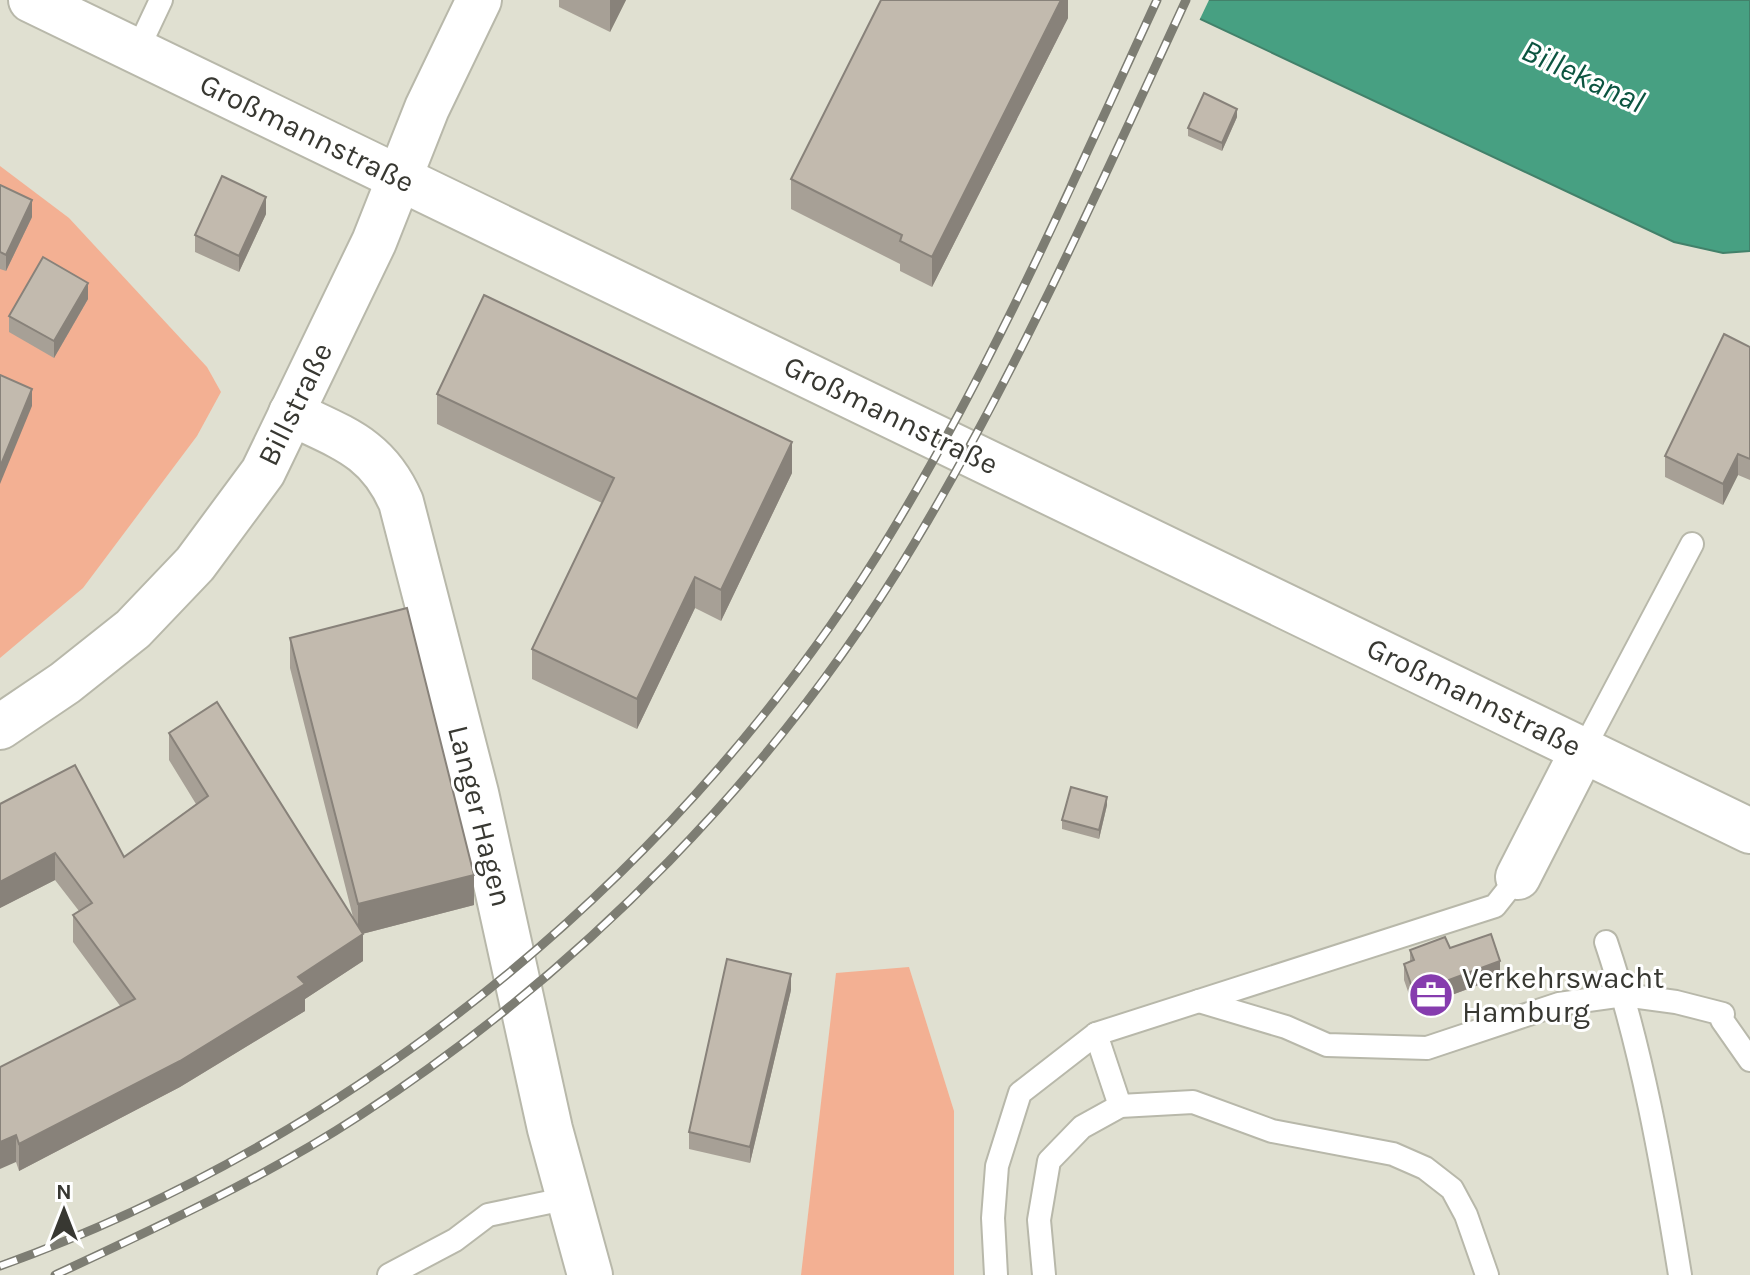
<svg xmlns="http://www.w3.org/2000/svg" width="1750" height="1275" viewBox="0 0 1750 1275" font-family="Karla,sans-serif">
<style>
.green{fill:#f3b093}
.water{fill:#47a082;stroke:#42816a;stroke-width:2}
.pier{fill:#e0e0d1}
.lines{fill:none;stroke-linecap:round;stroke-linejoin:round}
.service-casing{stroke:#b8b8aa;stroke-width:26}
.minor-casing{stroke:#b8b8aa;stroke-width:48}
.tertiary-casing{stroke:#b8b8aa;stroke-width:48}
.secondary-casing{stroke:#b8b8aa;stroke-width:48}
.service{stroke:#fff;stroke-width:22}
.minor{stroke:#fff;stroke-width:44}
.tertiary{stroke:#fff;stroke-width:44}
.secondary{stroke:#fff;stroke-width:44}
.rail-casing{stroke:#7d7d73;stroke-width:9}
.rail{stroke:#fff;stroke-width:6;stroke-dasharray:18;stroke-linecap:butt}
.wall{fill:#a7a096}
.shaded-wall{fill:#88827a}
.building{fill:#c2baae;stroke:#88827a;stroke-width:2}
.labels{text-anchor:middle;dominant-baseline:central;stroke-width:6;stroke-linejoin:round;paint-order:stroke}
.street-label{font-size:30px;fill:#383832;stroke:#fff}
.poi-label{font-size:30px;fill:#383832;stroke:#fff;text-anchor:start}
.water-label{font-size:32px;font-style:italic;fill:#0b5440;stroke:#fff}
</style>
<rect width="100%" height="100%" fill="#e0e0d1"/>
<g class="green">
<polygon points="0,166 69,218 207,367 221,392 197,436 83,588 0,658"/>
<polygon points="909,967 954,1111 954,1275 801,1275 836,973"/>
</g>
<polygon class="water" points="1160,0 1750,0 1750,251 1723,253 1674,242"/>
<polygon class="pier" points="1156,0 1209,0 1198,23"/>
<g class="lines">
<g class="service-casing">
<g id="service">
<polyline points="137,51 161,0"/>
<polyline points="1583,750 1692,544"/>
<path d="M 1606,942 C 1642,1049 1662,1163 1680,1275"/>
<polyline points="1199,1001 1286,1027 1327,1045 1427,1048 1559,1004 1624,995 1676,1002 1723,1014 1722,1020 1750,1060"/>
<polyline points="1096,1034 1120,1106"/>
<polyline points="389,1275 455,1240 488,1215 569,1198"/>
<polyline points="996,1275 993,1218 997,1166 1020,1093 1096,1034 1495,906 1518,877"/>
<polyline points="1044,1275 1039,1220 1049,1161 1082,1127 1120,1106 1193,1102 1272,1131 1393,1154 1425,1168 1452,1189 1466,1215 1487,1275"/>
</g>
</g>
<g class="minor-casing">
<g id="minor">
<path d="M 291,413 C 342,438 377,447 401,502 L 476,793 L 550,1129 L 590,1275"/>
<polyline points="1518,877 1583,750"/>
</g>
</g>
<g class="tertiary-casing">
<polyline id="tertiary" points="0,727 65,683 133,629 195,564 263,472 374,242 427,108 479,0"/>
</g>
<g class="secondary-casing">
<polyline id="secondary" points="31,0 1750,831"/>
</g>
<use href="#service" class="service"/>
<use href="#minor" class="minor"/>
<use href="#tertiary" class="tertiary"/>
<use href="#secondary" class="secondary"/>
<g class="rail-casing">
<g id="rail">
<path d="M 0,1266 C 365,1135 690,864 891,533 C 994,363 1074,180 1157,0"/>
<path d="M 55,1275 C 158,1227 264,1178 359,1116 C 581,972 778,772 914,544 C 1018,370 1101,184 1186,0"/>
</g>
</g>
<use href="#rail" class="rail"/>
</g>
<g class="wall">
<polygon points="559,0 626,0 610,32 559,7"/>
<polygon points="1068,0 1068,18 932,287 900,271 900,264 791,209 791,179"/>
<polygon points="1237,117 1222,151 1188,136 1188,128"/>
<polygon points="0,185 32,217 6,271 0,269"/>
<polygon points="266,214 239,272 195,252 195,235"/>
<polygon points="88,299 54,358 9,332 9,316"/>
<polygon points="1750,347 1750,480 1738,475 1723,505 1665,477 1665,456"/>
<polygon points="437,394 792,473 721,621 695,608 637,729 532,679 532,649 602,503 437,424"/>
<polygon points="290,638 474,905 362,934 363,961 305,999 305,1011 180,1087 19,1171 16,1162 0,1067 121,1007 73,942 73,915 79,911 55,880 0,908 0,804 124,857 196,804 169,760 169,733 354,921 290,668"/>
<polygon points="1107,805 1099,839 1062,829 1062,820"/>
<polygon points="1450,948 1500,977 1414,1009 1404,980 1404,964 1410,961 1410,950"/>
<polygon points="791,990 750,1163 689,1149 689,1132"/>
</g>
<g class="shaded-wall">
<polygon points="610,0 626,0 610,32"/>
<polygon points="1061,0 1068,0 1068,18 932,287 932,257"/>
<polygon points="1237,109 1237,117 1222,151 1222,143"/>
<polygon points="266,197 266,214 239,272 239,256"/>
<polygon points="32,200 32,217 6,271 6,255"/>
<polygon points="88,283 88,299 54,358 54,341"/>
<polygon points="32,389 32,406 0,484 0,467"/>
<polygon points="792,442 792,473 721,621 721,590"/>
<polygon points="1738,454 1738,475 1723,505 1723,484"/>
<polygon points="695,577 695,608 637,729 637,699"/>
<polygon points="1107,797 1107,805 1099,839 1099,830"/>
<polygon points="55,853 55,880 0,908 0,882"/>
<polygon points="474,875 474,905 358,935 358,904"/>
<polygon points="363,934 363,961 305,999 305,1011 180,1087 19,1171 19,1144"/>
<polygon points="1500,961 1500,977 1414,1009 1414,993"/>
<polygon points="791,974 791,990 750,1163 750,1147"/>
<polygon points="16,1135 16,1162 0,1169 0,1142"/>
</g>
<g class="building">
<polygon points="881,0 1061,0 932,257 900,241 902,235 791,179"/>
<polygon points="1204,93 1237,109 1222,143 1188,128"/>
<polygon points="222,176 266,197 239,256 195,235"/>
<polygon points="0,185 32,200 6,255 0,252"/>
<polygon points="43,257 88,283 54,341 9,316"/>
<polygon points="484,295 792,442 721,590 695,577 637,699 532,649 614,478 437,394"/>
<polygon points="1724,334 1750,347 1750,459 1738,454 1723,484 1665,456"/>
<polygon points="0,375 32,389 0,467"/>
<polygon points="407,608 474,875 358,904 290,638"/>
<polygon points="217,702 363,934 298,977 305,984 180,1061 19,1144 16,1135 0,1142 0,1067 135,999 73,915 92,903 55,853 0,882 0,804 75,765 124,857 208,796 169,733"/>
<polygon points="1071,787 1107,797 1099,830 1062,820"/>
<polygon points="1491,934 1500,961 1414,993 1404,964 1414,960 1410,950 1445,937 1450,948"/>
<polygon points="727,959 791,974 750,1147 689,1132"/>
</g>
<defs>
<g id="office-disc" transform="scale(2.3)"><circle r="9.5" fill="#863cae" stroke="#fff"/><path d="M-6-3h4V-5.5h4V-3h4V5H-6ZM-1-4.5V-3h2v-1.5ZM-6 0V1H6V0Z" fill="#fff"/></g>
</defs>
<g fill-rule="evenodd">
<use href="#office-disc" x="1431" y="995"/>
</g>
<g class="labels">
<g class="street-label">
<text transform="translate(307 133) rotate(26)">Großmannstraße</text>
<text transform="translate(295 404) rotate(-64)">Billstraße</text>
<text transform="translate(891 415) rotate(26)">Großmannstraße</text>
<text transform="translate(1474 697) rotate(26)">Großmannstraße</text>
<text transform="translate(480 816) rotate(76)">Langer Hagen</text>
</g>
<g class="poi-label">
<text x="1462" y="978">Verkehrswacht<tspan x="1462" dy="34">Hamburg</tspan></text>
</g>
<g class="water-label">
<text transform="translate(1583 76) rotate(25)">Billekanal</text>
</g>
</g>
<g transform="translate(64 1211)" stroke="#ffffff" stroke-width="6" paint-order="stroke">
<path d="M0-6L14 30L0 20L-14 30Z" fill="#383832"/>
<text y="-12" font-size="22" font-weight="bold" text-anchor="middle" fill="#383832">N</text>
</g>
</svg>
